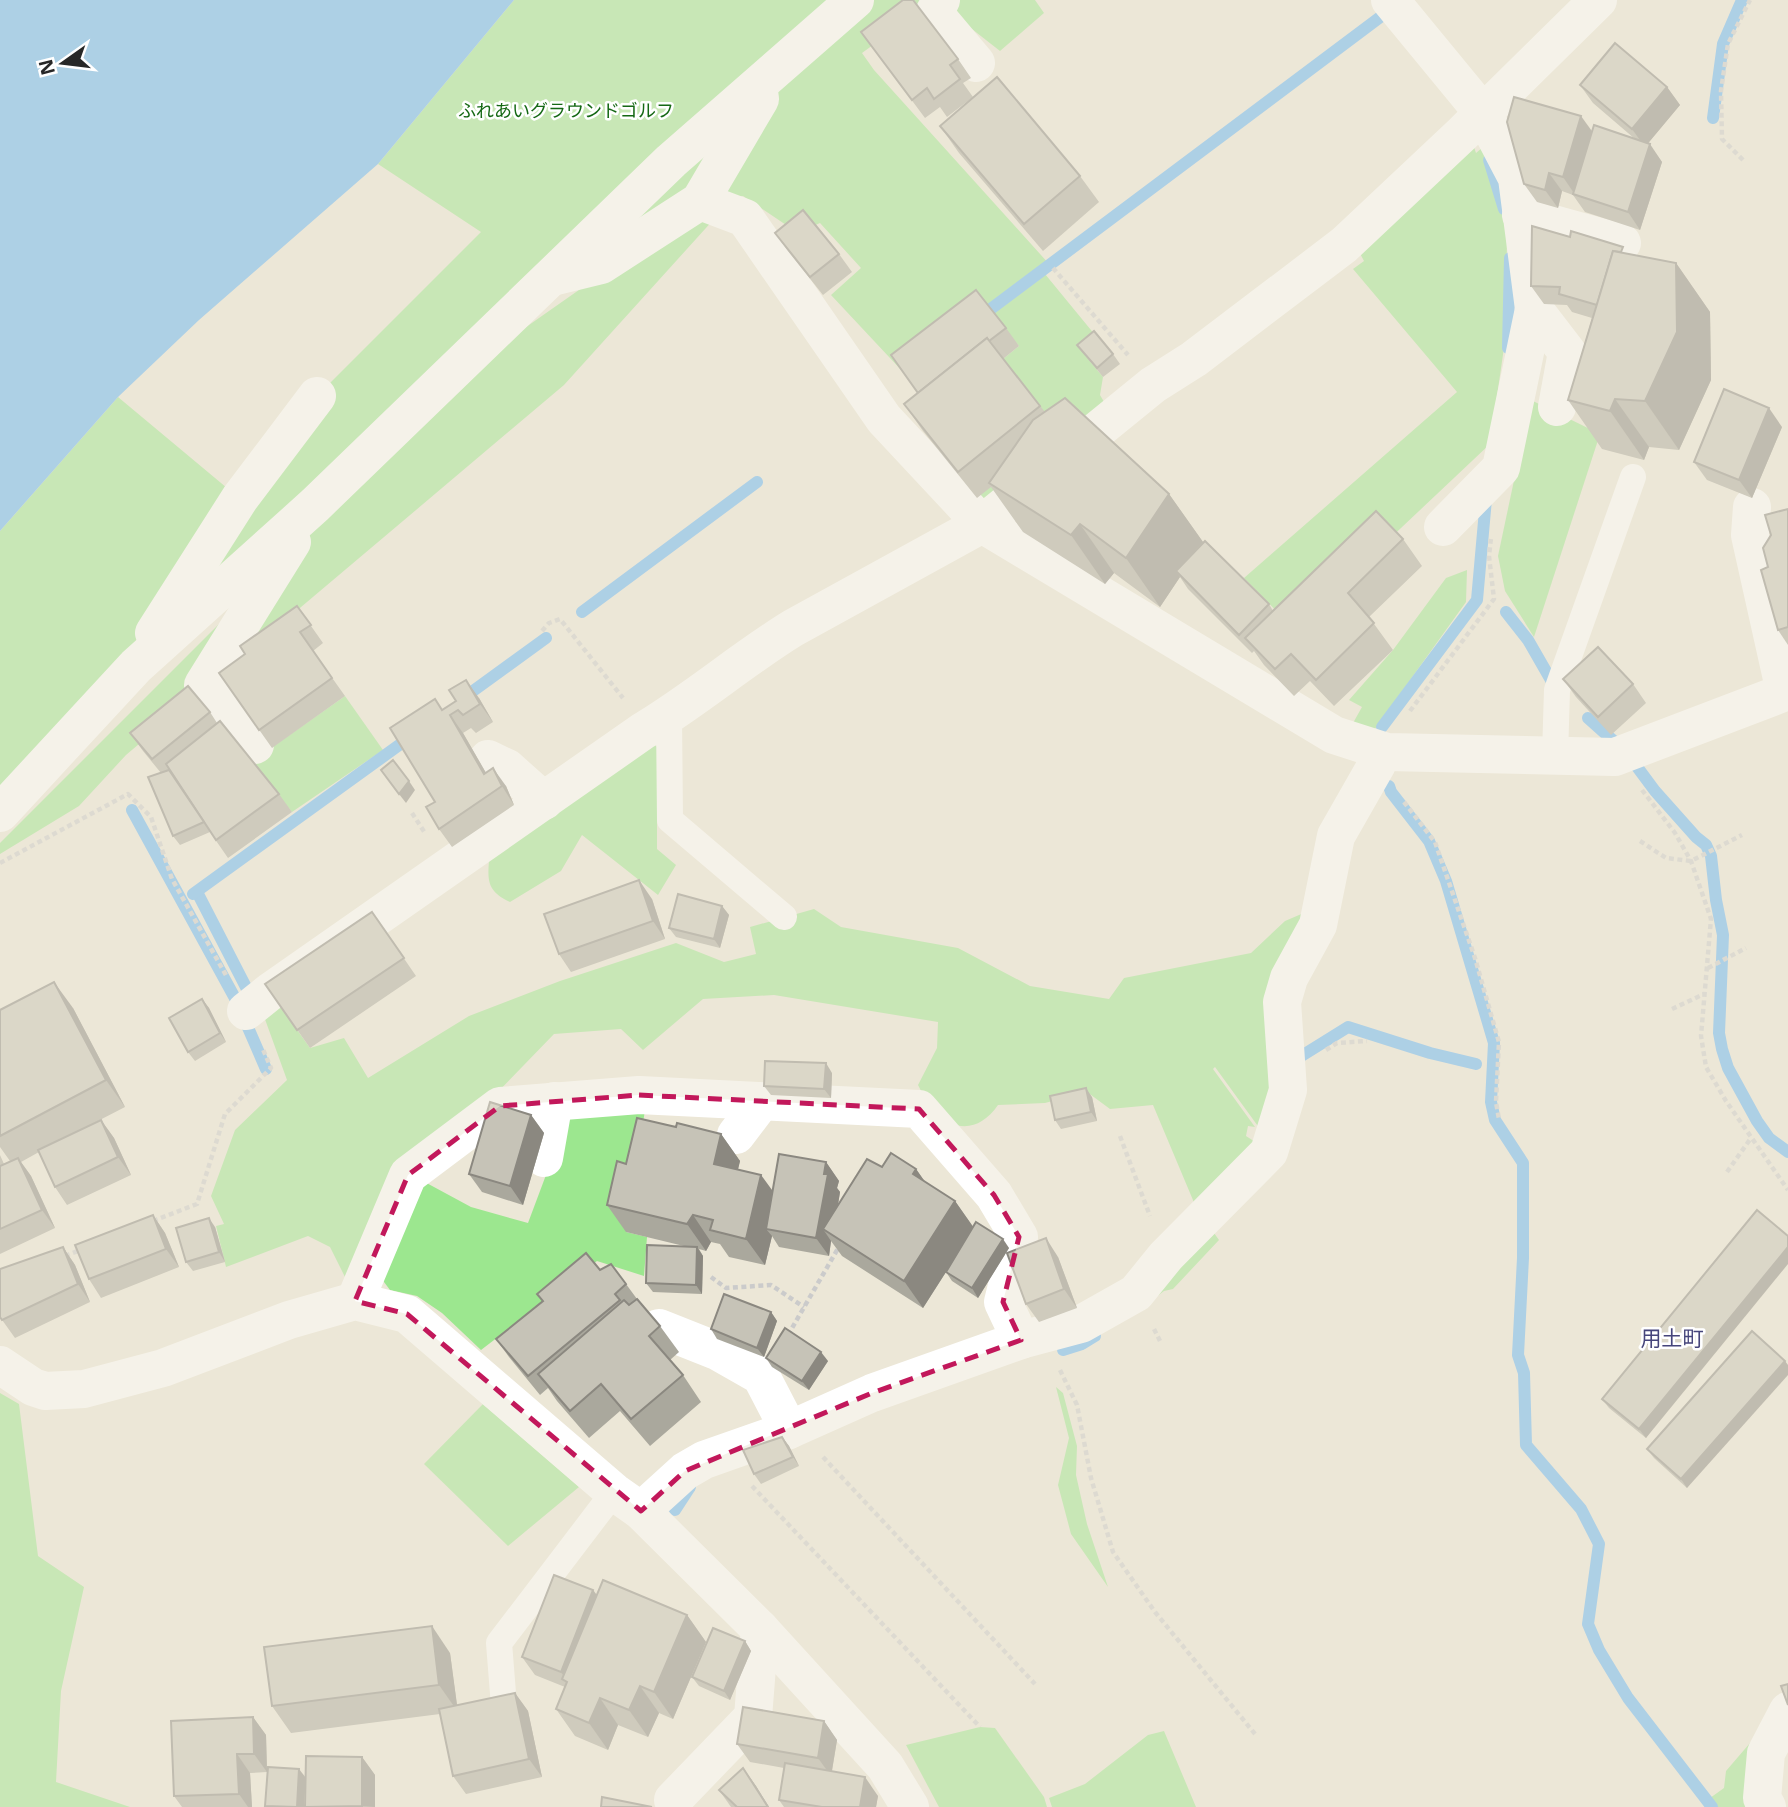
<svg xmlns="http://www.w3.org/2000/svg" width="1788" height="1807" viewBox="0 0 1788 1807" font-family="'Open Sans','Noto Sans JP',sans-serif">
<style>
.green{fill:#9ce78f}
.water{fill:#61b3f7}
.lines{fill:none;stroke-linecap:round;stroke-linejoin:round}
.stream{stroke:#61b3f7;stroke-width:12}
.path{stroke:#cbcbcb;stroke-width:4.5;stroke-dasharray:5 3.5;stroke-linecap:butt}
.service{stroke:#fff;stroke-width:26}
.minor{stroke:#fff;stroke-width:38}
.wall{fill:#aaa89d}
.shaded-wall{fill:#8b8880}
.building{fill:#c6c3b7;stroke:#8b8880;stroke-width:2}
.marked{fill:none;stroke:#c2185b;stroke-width:5;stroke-dasharray:14 9;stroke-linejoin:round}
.labels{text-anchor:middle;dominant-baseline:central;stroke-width:5;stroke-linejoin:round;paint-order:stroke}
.park-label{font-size:18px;fill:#156814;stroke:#fff}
.quarter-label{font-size:21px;fill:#46457b;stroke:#fff}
</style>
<rect width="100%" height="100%" fill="#ece7d7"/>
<g class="green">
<polygon points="514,0 935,0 862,53 874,70 1050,265 904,373 831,295 861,268 820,223 798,233 743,196 700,201 550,277 0,790 0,531 118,397 239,498 317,396 481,232 378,164"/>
<polygon points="953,0 1035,0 1044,13 1000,51 954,15"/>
<polygon points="1472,141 1476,153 1483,147 1507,232 1506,334 1490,444 1294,629 1244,578 1457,392 1353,269 1364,261 1356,246"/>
<polygon points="696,213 715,218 564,385 126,755 79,806 0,854 0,843 305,538 519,332 606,271"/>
<polygon points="1045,274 1100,341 1084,354 1103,377 1100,395 1110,412 988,505 977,498 1003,359 1019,346 992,313"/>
<polygon points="1531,400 1600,434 1534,637 1505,591 1498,556"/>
<polygon points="1467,570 1466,602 1375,729 1353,723 1362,707 1349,700 1393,650 1446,578"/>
<polygon points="345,696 383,750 292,812 251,762"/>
<path d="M 648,737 L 657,747 L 657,849 L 676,865 L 658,895 L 582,835 L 561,871 L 510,902 C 489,892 487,883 489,861 Z"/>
<path d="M 814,909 L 841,927 L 958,948 L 1030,986 L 1109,999 L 1124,978 L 1251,953 L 1285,921 L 1313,909 L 1275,1094 L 1260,1129 L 1215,1067 L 1213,1069 L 1255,1127 L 1248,1126 L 1246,1136 L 1260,1145 L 1198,1212 L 1153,1105 L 1110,1109 L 1087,1092 L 1045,1103 L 998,1105 C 980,1131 955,1134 933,1109 C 927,1103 922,1093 918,1085 L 937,1048 L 938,1022 L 774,995 L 703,999 L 643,1050 L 621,1029 L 554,1034 L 491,1099 L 347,1281 L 330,1247 L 308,1236 L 226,1267 L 216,1226 L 224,1224 L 211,1196 L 235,1130 L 287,1080 L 262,1011 L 278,1003 L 310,1048 L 344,1038 L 368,1078 L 469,1016 L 560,981 L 676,943 L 724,962 L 756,954 L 750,927 Z"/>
<polygon points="645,1110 626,1232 647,1237 644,1276 597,1261 481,1350 442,1313 417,1296 390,1290 375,1270 421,1180 471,1207 528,1223 552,1159 561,1111"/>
<polygon points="1209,1226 1219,1240 1173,1289 1164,1291 1151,1301"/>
<polygon points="1056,1387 1063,1393 1077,1446 1076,1475 1087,1524 1108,1587 1071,1534 1058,1485 1069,1438"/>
<polygon points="0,1393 19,1404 38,1556 84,1587 61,1691 56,1782 130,1807 0,1807"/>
<polygon points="483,1404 579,1487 508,1546 424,1464"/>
<polygon points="980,1727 995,1728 1044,1797 1047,1807 939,1807 906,1745"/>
<polygon points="1164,1731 1196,1807 1052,1807 1049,1798 1085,1784 1148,1735"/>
<polygon points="1756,1736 1756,1807 1717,1807 1710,1798 1724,1788 1726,1771"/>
</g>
<polygon class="water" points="0,0 514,0 378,164 199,320 118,397 0,531"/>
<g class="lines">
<g class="stream">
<polyline points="1713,118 1723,44 1742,0"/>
<polyline points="1489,160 1504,209"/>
<polyline points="980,317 1391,9"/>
<polyline points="1508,348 1510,258"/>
<polyline points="582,612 757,482"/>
<polyline points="1506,612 1528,640 1555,687"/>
<polyline points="462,699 546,638"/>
<polyline points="1588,718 1626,752 1655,791 1696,837 1706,845 1711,856 1716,900 1723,935 1719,1033 1722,1049 1728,1068 1757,1121 1769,1138 1788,1152"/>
<polyline points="1382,727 1477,600 1486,499"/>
<polyline points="1389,786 1391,792 1429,841 1446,881 1494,1043 1491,1102 1495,1120 1523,1163 1523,1258 1518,1355 1524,1373 1526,1445 1581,1509 1599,1544 1588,1624 1599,1650 1628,1698 1712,1807"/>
<polyline points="132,810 236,1000 266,1069"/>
<polyline points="197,892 249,993 256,987"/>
<polyline points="193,894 413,735"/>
<polyline points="1295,1060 1348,1027 1430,1053 1476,1064"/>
<polyline points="1063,1350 1082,1344 1095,1336"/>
<polyline points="675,1510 690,1487"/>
</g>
<g class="path">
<polyline points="1743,160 1722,139 1721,91 1728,44 1750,0"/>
<polyline points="1053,268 1128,355"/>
<polyline points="542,631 549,623 560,619 623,698"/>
<polyline points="1410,711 1494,599 1489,556 1491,538"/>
<polyline points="1642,790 1675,833 1691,861 1711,919 1701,1036 1706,1067 1726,1101 1788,1190"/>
<polyline points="1404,802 1435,842 1475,958 1499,1042 1496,1102 1499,1119"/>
<polyline points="412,813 425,833"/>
<polyline points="1640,841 1666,858 1691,861 1742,835"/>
<polyline points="0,863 128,794 151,817 172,879 227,977"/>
<polyline points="1708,968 1746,948"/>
<polyline points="1672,1009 1704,994"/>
<polyline points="1326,1050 1337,1043 1367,1041"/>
<polyline points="1120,1136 1150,1216"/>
<polyline points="1727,1172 1751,1138"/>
<polyline points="153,1221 197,1204 225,1114 271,1068 262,1047"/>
<polyline points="65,1256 83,1249"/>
<polyline points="711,1277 726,1288 771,1285 804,1307"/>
<polyline points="1154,1329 1160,1341"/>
<polyline points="788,1335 840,1245"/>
<polyline points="1060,1370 1077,1405 1091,1478 1113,1552 1155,1612 1255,1734"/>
<polyline points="823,1457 1035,1684"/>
<polyline points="752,1486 980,1727"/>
</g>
<g class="service">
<polyline points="669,717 670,820 784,917"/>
<polyline points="1555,756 1557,690 1633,477"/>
<polyline points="504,1706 499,1643 614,1492"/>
</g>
<g class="minor">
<polyline points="941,0 934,13 976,63"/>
<polyline points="1390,0 1483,113 1517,178 1534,309 1567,352 1557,407"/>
<polyline points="700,201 745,218 884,419 982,524 1334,735 1387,752 1615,757 1788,691"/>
<polyline points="1521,215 1622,243"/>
<polyline points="556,276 601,265 700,201 760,99 759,92"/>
<polyline points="1752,507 1750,535 1785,692"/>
<polyline points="1443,527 1501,468 1534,309"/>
<polyline points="154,633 240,498 317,396"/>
<polyline points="255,745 203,685 292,542"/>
<polyline points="488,759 507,768 544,801"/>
<polyline points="0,813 136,666 315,505 671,161 855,0"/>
<path d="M 246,1011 L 271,991 L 643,731 C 695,700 741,660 793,628 L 982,524 L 1153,385 L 1194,359 L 1344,245 L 1462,134 L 1598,0"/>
<polyline points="736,1135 761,1102"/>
<polyline points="544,1158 554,1101"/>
<polyline points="355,1301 408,1175 500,1106 639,1095 919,1109 994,1195 1019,1237 1003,1302 1021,1340 872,1393 789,1430 704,1460 685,1471 641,1511"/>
<polyline points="659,1328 717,1351 761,1376 789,1430"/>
<polyline points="1021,1340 1081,1324 1136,1293 1166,1256 1269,1152 1288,1090 1282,1002 1289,978 1318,925 1336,836 1377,764 1381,751"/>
<polyline points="0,1365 33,1387 45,1391 84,1389 163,1368 289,1320 355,1301 407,1314 614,1492 641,1511 760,1629 885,1766 910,1807"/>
<polyline points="673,1800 753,1717 760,1629"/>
<polyline points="1767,1807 1762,1798 1766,1753 1788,1711"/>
</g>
</g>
<g class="wall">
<polygon points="861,32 958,59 971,78 963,83 973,97 947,117 940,107 925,118"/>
<polygon points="1580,85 1667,87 1680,105 1648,143 1662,162 1640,230 1585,212 1573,195 1562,191 1558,208 1537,202 1524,184 1592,132 1635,139 1593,103"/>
<polygon points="940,126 1080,176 1099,202 1043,251 959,153"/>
<polygon points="775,233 839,254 852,272 823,295 788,251"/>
<polygon points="1627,254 1676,263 1710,312 1711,380 1679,450 1649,447 1644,460 1602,449 1568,400 1592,318 1572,312 1567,305 1544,304 1531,286"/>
<polygon points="1006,328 1019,346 1003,359 1045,412 1169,494 1203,542 1269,604 1273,611 1403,539 1422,566 1369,617 1393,650 1334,706 1310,681 1294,696 1264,665 1254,651 1252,653 1188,589 1180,577 1160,607 1114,573 1105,584 1023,532 991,487 977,498 923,431 904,404"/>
<polygon points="1077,345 1113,354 1120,364 1103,377"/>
<polygon points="1782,427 1752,498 1707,480 1694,462"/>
<polygon points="1788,509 1788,645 1778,630 1768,567"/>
<polygon points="297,606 323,643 313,651 345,696 272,748 219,673 245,654"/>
<polygon points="1563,679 1633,684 1646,703 1611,735 1576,697"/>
<polygon points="479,698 493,722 476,733 471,728 463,733 486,773 506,786 514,805 452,847 439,829 435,802 442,710"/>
<polygon points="210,712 217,723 279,794 292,812 228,858 210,832 180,845 173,836 161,773 143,751 130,733"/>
<polygon points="652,899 665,939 571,972 559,954"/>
<polygon points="722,906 729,915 720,948 676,937 669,928"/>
<polygon points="372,912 416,976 310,1048 265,984"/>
<polygon points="202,999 209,1008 226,1042 195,1061 188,1052"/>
<polygon points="73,1008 125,1107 92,1124 101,1120 114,1138 131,1175 67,1205 55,1187 39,1152 21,1162 31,1176 55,1228 0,1254 0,1155 4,1164 10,1161 0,1147 0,1010"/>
<polygon points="832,1073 831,1098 771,1095 764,1086"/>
<polygon points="1092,1097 1097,1121 1061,1129 1055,1120"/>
<polygon points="531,1115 544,1133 523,1205 482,1192 469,1174"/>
<polygon points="676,1127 721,1134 740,1161 738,1169 773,1191 826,1162 839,1181 837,1188 840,1192 838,1205 882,1167 916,1169 925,1182 955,1201 973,1227 1009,1248 978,1298 952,1281 946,1272 923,1308 842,1256 831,1241 829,1256 779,1247 772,1236 765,1265 729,1257 720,1244 711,1242 706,1251 699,1249 703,1256 702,1294 653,1292 646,1283 688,1247 626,1232 607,1205 626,1164"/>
<polygon points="153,1215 165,1233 179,1267 101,1298 89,1279"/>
<polygon points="215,1227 225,1262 193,1271 186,1262"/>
<polygon points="1788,1236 1646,1438 1609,1408 1602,1399"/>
<polygon points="63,1247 75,1265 90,1302 15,1338 0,1317"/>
<polygon points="1058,1257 1077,1308 1039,1322 1026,1304"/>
<polygon points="600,1270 626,1284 637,1299 660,1326 679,1352 670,1360 683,1375 701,1402 650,1446 620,1411 589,1438 557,1401 548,1388 540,1395 509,1357 496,1339"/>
<polygon points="771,1312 777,1321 764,1357 717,1339 711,1329"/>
<polygon points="1752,1331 1687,1488 1654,1458 1647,1449"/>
<polygon points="766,1358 828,1361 809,1390 772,1367"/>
<polygon points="782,1437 789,1446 799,1466 761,1484 754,1474"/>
<polygon points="593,1590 597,1595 687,1615 706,1642 673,1719 659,1713 648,1737 618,1725 608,1750 575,1736 556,1709 565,1687 535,1675 522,1657"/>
<polygon points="745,1641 751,1651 730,1700 699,1686 692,1677"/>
<polygon points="450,1653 457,1706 515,1693 528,1711 542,1777 466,1794 453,1776 440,1714 291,1733 272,1706"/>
<polygon points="253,1717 266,1735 267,1772 305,1778 362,1757 375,1775 375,1807 305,1807 305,1783 267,1772 250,1773 252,1807 182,1807 174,1796"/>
<polygon points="824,1721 837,1740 832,1771 878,1796 876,1807 784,1807 779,1800 784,1768 750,1762 737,1744"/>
<polygon points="743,1768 756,1786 769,1807 731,1807 719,1790"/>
</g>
<g class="shaded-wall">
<polygon points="1667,87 1680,105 1645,147 1632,129"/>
<polygon points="1581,116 1594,134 1576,196 1563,177"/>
<polygon points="1650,144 1662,162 1640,230 1628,212"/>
<polygon points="1549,173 1562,191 1558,208 1545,190"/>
<polygon points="1676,263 1710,312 1711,380 1679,450 1645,401"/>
<polygon points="1615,399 1649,447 1644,460 1610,411"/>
<polygon points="1769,408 1782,427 1752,498 1739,480"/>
<polygon points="1169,494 1203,542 1176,571 1180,577 1160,607 1126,558"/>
<polygon points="1080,524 1114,573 1105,584 1071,535"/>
<polygon points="466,680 479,698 493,722 480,704"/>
<polygon points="450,715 463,733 497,792 484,774"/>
<polygon points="493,768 506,786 514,805 502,786"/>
<polygon points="409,781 415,790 406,803 399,794"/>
<polygon points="639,880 652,899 665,939 653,921"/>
<polygon points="722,906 729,915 720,948 714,939"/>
<polygon points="54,982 73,1008 125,1107 106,1080"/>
<polygon points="202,999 209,1008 226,1042 220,1033"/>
<polygon points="826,1063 832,1073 831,1098 824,1089"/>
<polygon points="1086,1088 1092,1097 1097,1121 1091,1112"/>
<polygon points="531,1115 544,1133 523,1205 510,1186"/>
<polygon points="101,1120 114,1138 131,1175 118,1157"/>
<polygon points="721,1134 740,1161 733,1190 714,1164"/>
<polygon points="18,1158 31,1176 55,1228 42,1210"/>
<polygon points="826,1162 839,1181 837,1188 840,1192 833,1235 823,1229 831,1241 829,1256 816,1238"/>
<polygon points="916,1169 935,1196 913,1174"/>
<polygon points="761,1175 780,1201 766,1229 772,1236 765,1265 746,1239"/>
<polygon points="955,1201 974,1228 923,1308 904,1281"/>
<polygon points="153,1215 165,1233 179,1267 166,1249"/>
<polygon points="693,1215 711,1242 706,1251 687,1224"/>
<polygon points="209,1218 215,1227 225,1262 219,1252"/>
<polygon points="1046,1238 1058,1257 1077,1308 1064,1289"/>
<polygon points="1003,1239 1009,1248 978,1298 972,1288"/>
<polygon points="63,1247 75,1265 90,1302 78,1284"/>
<polygon points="697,1247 703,1256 702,1294 696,1285"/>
<polygon points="1788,1247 1788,1264 1646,1438 1639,1429"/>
<polygon points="771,1312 777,1321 764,1357 757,1348"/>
<polygon points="821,1352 828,1361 809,1390 802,1381"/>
<polygon points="1785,1361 1788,1365 1788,1375 1687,1488 1681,1479"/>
<polygon points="782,1437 789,1446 799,1466 793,1457"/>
<polygon points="593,1590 606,1609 574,1691 561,1672"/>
<polygon points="687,1615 706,1642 673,1719 654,1692"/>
<polygon points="432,1626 450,1653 458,1712 439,1685"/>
<polygon points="745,1641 751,1651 730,1700 724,1691"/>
<polygon points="640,1686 659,1713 648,1737 629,1710"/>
<polygon points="515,1693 528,1711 542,1777 529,1759"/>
<polygon points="600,1698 618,1725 608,1750 589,1723"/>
<polygon points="253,1717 266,1735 267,1772 254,1754"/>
<polygon points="824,1721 837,1740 831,1776 818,1758"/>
<polygon points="237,1754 250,1773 252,1807 248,1807 239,1794"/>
<polygon points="362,1757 375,1775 375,1807 362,1806"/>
<polygon points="743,1768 756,1786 769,1807 768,1807"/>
<polygon points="299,1769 306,1778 304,1807 297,1807"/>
<polygon points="865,1777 878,1796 876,1807 860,1807"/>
</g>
<g class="building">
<polygon points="903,0 913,0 958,59 950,65 960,79 934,99 927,88 912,100 861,32"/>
<polygon points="1615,43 1667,87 1632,129 1580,85"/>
<polygon points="997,77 1080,176 1024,224 940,126"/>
<polygon points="1514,97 1581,116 1563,177 1549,173 1545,190 1524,184 1507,122"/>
<polygon points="1594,125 1650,144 1628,212 1573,194"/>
<polygon points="803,210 839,254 810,277 775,233"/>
<polygon points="1532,226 1570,237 1571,231 1623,247 1621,252 1613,251 1597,305 1559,294 1560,287 1531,286"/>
<polygon points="1613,251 1676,263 1677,332 1645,401 1615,399 1610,411 1568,400"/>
<polygon points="976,290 1006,328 989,341 987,338 918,393 891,355"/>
<polygon points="1094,331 1113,354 1097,368 1077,345"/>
<polygon points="987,338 1040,406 958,472 904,404"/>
<polygon points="1724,389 1769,408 1739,480 1694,462"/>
<polygon points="1065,398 1169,494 1126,558 1080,524 1071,535 989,483 1033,420"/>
<polygon points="1788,509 1788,627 1778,630 1761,570 1768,567 1763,548 1771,535 1765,515"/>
<polygon points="1376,511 1403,539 1348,593 1374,623 1316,680 1291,654 1275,669 1245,638"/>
<polygon points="1205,541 1269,604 1239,635 1176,571"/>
<polygon points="297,606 311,625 300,632 332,678 259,730 219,673 245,654 240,646"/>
<polygon points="1598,647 1633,684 1598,717 1563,679"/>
<polygon points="466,680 480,704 463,715 458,710 450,715 484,774 493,768 502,786 439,829 426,807 435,802 390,728 435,699 442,710 456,701 449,690"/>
<polygon points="188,686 210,712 152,759 130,733"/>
<polygon points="220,721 279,794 216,840 166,764"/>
<polygon points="393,760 409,781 399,794 381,770"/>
<polygon points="169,770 204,822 173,836 148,777"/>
<polygon points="639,880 653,921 559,954 544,914"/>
<polygon points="678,894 722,906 714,939 669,928"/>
<polygon points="372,912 404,958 297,1030 265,984"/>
<polygon points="54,982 106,1080 0,1136 0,1010"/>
<polygon points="202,999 220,1033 188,1052 169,1018"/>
<polygon points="765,1061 826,1063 824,1089 764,1086"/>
<polygon points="1086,1088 1091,1112 1055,1120 1050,1096"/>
<polygon points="490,1102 531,1115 510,1186 469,1174"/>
<polygon points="637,1118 676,1127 677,1123 721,1134 714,1164 761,1175 746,1239 710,1230 713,1220 693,1215 687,1224 607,1205 617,1161 626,1164"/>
<polygon points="101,1120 118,1157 55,1187 38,1150"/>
<polygon points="891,1153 916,1169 913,1174 955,1201 904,1281 823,1229 867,1159 882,1167"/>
<polygon points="779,1154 826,1162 824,1174 828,1174 816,1238 766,1229"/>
<polygon points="18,1158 42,1210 0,1229 0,1166"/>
<polygon points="1757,1210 1788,1236 1788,1247 1639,1429 1602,1399"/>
<polygon points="153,1215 166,1249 89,1279 75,1245"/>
<polygon points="209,1218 219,1252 186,1262 176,1228"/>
<polygon points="976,1222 1003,1239 972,1288 946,1272"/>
<polygon points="1046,1238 1064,1289 1026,1304 1007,1253"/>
<polygon points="647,1245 697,1247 696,1285 646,1283"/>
<polygon points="63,1247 78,1284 2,1320 0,1317 0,1269"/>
<polygon points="586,1253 600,1270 611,1264 626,1284 615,1294 620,1300 528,1376 496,1339 543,1301 537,1294"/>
<polygon points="724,1294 771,1312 757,1348 711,1329"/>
<polygon points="637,1299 660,1326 649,1336 683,1375 631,1419 601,1384 570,1411 538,1374 624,1300 629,1305"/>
<polygon points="785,1328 821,1352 802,1381 766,1358"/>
<polygon points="1752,1331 1785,1361 1681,1479 1647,1449"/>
<polygon points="782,1437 793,1457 754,1474 743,1450"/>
<polygon points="554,1575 593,1590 561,1672 522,1657"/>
<polygon points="603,1580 687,1615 654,1692 640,1686 629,1710 600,1698 589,1723 556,1709 567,1682 562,1679"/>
<polygon points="432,1626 439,1685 272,1706 264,1647"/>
<polygon points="713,1628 745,1641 724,1691 692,1677"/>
<polygon points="1788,1684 1788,1705 1781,1686"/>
<polygon points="515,1693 529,1759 453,1776 439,1709"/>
<polygon points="743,1707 824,1721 818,1758 737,1744"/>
<polygon points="253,1717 254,1754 237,1754 239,1794 174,1796 171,1721"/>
<polygon points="306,1756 362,1757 362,1806 305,1807"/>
<polygon points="785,1763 865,1777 860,1807 822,1807 779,1800"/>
<polygon points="268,1767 299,1769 297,1807 265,1806"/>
<polygon points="743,1768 768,1807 737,1807 719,1790"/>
<polygon points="602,1797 652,1807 601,1807"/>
</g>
<path d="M0 0H1788V1807H0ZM 639,1095 L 919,1109 L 994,1195 L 1019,1237 L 1003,1302 L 1021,1340 L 872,1393 L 685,1471 L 641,1511 L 407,1314 L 355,1301 L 408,1175 L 500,1106 Z" fill="#ece7d7" fill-opacity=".55" fill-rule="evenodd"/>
<path class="marked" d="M 639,1095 L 919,1109 L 994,1195 L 1019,1237 L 1003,1302 L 1021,1340 L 872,1393 L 685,1471 L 641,1511 L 407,1314 L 355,1301 L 408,1175 L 500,1106 Z"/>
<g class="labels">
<g class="park-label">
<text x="566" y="110">ふれあいグラウンドゴルフ</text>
</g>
<g class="quarter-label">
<text x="1672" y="1338">用土町</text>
</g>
</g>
<g transform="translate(63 63) rotate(256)" stroke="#ffffff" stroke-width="5" paint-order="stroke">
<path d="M0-5L12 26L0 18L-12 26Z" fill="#272727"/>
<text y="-10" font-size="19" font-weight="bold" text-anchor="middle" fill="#272727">N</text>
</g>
</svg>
